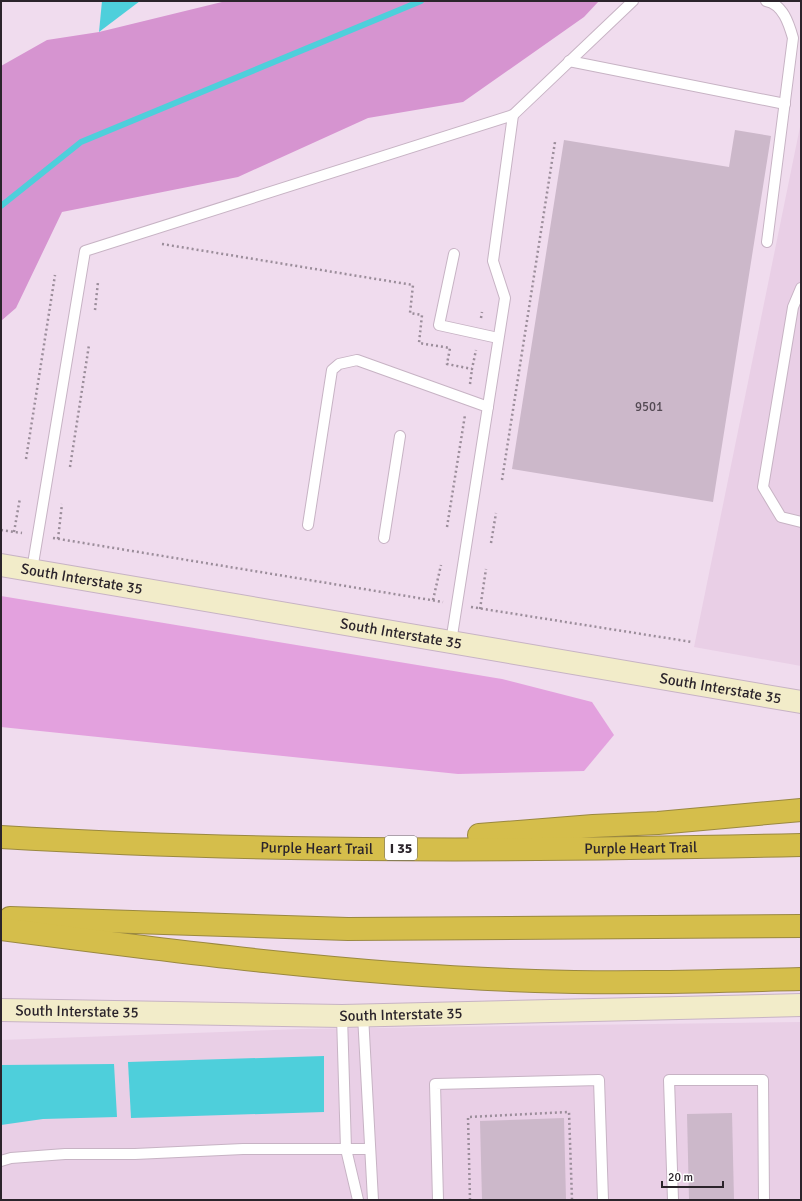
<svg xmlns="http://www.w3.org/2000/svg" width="802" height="1201" viewBox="0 0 802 1201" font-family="Signika,sans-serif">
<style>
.built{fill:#e9cfe6}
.green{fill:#e3a1de}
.forest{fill:#d694d0}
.water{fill:#4ecfdb}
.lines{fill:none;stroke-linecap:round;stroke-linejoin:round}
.stream{stroke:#4ecfdb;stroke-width:6}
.building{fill:#ccb8ca}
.service-casing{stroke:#c7b3c4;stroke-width:12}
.secondary-casing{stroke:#c7b3c4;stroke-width:24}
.motorway-casing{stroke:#9a8840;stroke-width:24}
.path{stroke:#9b8d9a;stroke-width:2.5;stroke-dasharray:2 3;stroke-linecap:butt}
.service{stroke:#fff;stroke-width:10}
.secondary{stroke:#f2ecc9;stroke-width:22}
.motorway{stroke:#d5be4b;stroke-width:22}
.labels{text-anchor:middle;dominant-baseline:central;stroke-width:3.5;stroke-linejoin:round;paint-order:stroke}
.number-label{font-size:13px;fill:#534953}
.shield{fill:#fff;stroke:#6b666b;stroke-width:1}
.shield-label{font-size:14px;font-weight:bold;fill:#2b242b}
.street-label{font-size:15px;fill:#2b242b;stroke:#fff}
</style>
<rect width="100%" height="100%" fill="#f0dcee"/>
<g class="built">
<polygon points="801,122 801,666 694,647"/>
<polygon points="801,1022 801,1200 1,1200 1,1040 301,1029"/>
</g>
<polygon class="green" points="1,596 502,679 592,702 614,735 584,771 458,774 1,727"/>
<polygon class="forest" points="226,1 599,1 584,17 463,102 368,118 238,177 62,212 16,308 1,321 1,66 47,40 99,32"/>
<g class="water">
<polygon points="102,1 140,1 99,32"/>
<polygon points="324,1056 324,1112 131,1118 128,1062"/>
<polygon points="114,1064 117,1117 43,1119 1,1125 1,1065"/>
</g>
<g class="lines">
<polyline class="stream" points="1,206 81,142 421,1"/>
</g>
<g class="building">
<polygon points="735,130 771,136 713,502 512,469 564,140 729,167"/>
<polygon points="732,1113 734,1200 689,1200 687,1114"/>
<polygon points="564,1118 566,1200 482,1200 480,1121"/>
</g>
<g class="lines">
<g class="service-casing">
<g id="service">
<path d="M 766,1 C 783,4 789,24 793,38 L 767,242"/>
<polyline points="569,61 785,104"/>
<polyline points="513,115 633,1"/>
<polyline points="454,254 439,325 498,338"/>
<polyline points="801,288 793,307 763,487 781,517 801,522"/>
<polyline points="308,525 332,370 339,364 357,360 488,407"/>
<polyline points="384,538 400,436"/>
<polyline points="32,570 85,251 513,115 493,261 505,298 451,642"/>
<polyline points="363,1015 373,1200"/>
<polyline points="342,1016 346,1149 358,1200"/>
<polyline points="1,1161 11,1158 65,1154 135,1154 243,1149 369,1149"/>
<polyline points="438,1200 435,1084 599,1080 603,1200"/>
<polyline points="673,1200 669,1080 763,1080 764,1200"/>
</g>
</g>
<g class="secondary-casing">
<g id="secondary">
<path id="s1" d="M 1,565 L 801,702"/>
<path id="s2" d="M 1,1010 L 342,1016 L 801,1005"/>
</g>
</g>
<g class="motorway-casing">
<g id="motorway">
<polyline points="479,835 593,826 658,823 801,810"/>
<path id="s3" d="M 1,837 C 267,853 535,851 801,845"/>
<polyline points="10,918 348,929 801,926"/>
<path d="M 1,929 C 177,952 357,975 535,981 C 624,984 712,981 801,979"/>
</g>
</g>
<g class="path">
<polyline points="162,244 413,285 410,313 422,315 419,343 450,348 447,364 472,369 476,350"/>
<polyline points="95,310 98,282"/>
<polyline points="481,318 482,312"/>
<polyline points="470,384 472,369"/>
<polyline points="26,459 55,275"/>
<polyline points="70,467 89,345"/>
<polyline points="502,480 555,142"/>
<polyline points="447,527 465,415"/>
<polyline points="1,530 22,533"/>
<polyline points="14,532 20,498"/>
<polyline points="53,538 443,602"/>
<polyline points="58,539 62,504"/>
<polyline points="491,543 496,513"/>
<polyline points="433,600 441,565"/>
<polyline points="471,607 692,642"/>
<polyline points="480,609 486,569"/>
<polyline points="470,1200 468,1117 569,1112 572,1200"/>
</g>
<use href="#service" class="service"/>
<use href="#secondary" class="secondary"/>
<use href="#motorway" class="motorway"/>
</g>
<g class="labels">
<g class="number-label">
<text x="649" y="407">9501</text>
</g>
<rect class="shield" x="385" y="836" width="32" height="24" rx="3"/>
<g class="shield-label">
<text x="401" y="848">I 35</text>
</g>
<g class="street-label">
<text stroke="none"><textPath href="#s1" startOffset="82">South Interstate 35</textPath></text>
<text stroke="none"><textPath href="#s1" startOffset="406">South Interstate 35</textPath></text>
<text stroke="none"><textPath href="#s1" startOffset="730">South Interstate 35</textPath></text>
<text stroke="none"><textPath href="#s3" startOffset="316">Purple Heart Trail</textPath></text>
<text stroke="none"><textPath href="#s3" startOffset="640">Purple Heart Trail</textPath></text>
<text stroke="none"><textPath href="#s2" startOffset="76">South Interstate 35</textPath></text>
<text stroke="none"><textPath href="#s2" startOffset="400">South Interstate 35</textPath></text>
</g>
</g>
<rect width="802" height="1201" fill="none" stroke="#2b242b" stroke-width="4"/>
<path d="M662 1181v6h61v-6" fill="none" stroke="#2b242b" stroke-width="2"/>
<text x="668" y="1181" font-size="12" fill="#2b242b" stroke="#ffffff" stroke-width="3" paint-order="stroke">20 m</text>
</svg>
